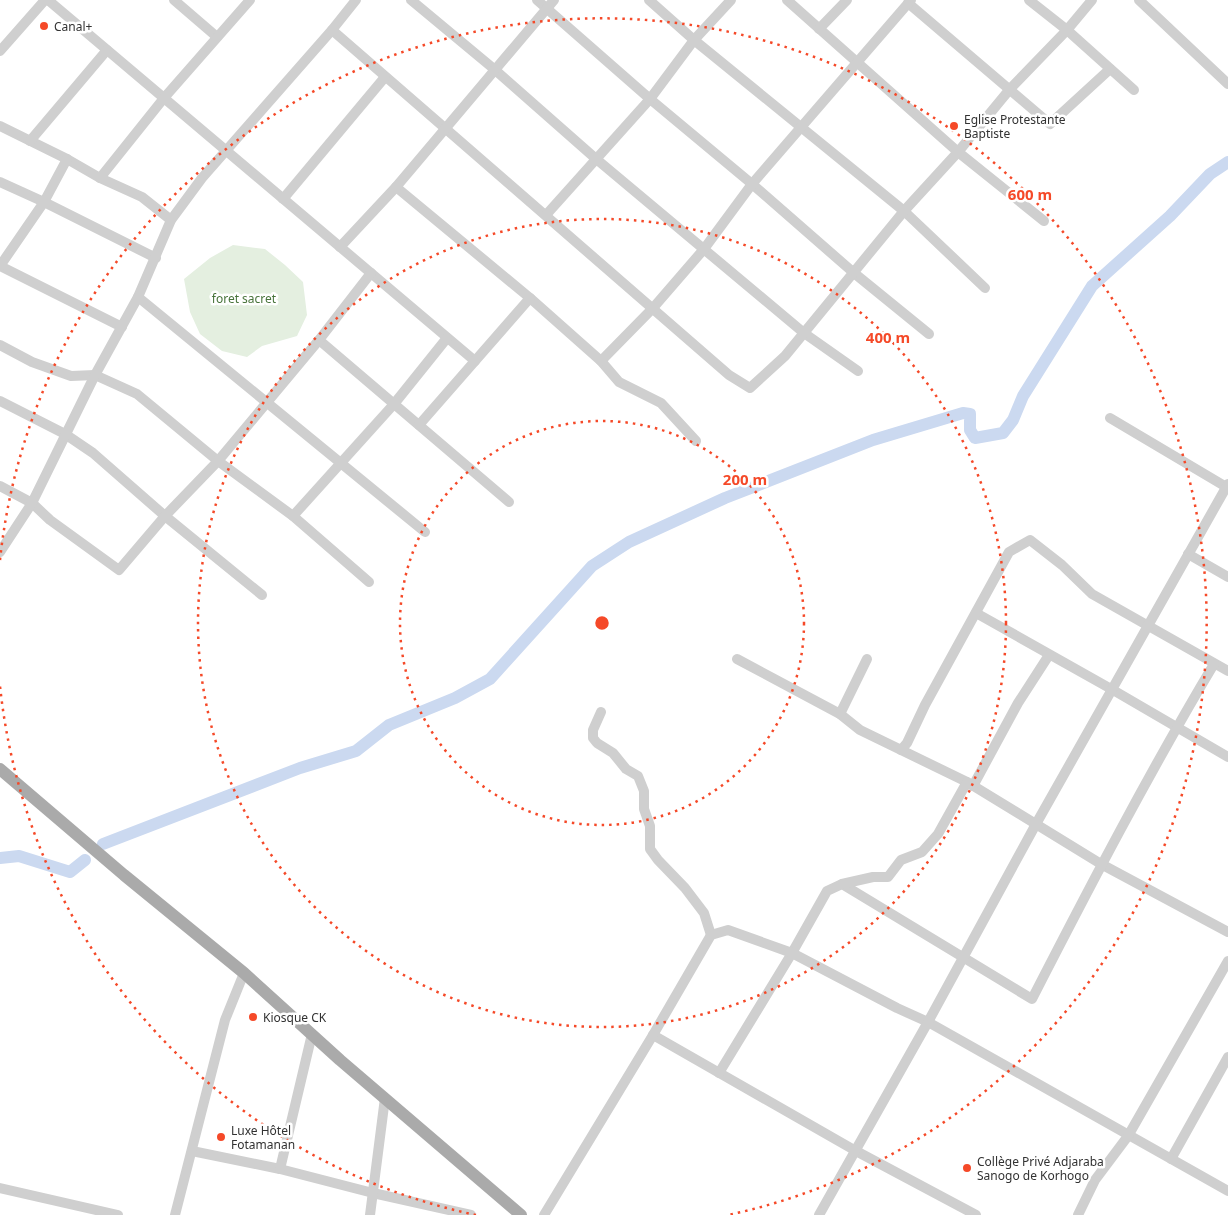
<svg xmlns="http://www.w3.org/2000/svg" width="1228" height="1215" viewBox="0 0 1228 1215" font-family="'Noto Sans',sans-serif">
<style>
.green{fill:#e4efe0}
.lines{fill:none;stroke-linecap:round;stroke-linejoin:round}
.river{stroke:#cbd9f0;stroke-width:12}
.minor{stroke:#cfcfcf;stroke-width:10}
.major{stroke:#aaa;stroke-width:12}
.ring{fill:none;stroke:#f54928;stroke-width:2.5;stroke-dasharray:2.5 5}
.poi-dot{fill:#f54928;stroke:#fff;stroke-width:2}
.labels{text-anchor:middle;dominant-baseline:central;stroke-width:5;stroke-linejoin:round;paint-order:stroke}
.poi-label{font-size:12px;fill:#323232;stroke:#fff;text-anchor:start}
.park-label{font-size:12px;fill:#47733a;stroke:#fff}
.centre{fill:#f54928;stroke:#fff;stroke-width:2.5}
.ring-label{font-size:15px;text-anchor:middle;font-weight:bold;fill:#f54928;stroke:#fff;stroke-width:5;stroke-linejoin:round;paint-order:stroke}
</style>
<rect width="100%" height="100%" fill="#fff"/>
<polygon class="green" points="233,245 265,249 285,265 303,282 307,315 297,336 262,346 247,357 222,351 200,334 190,312 184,279 210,258"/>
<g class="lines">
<g class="river">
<polyline points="103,844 300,768 356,751 389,725 455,698 490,679 592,566 629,542 725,498 873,440 963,413 970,414 970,430 975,438 1003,433 1013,420 1023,396 1092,286 1170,216 1210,174 1228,162"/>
<polyline points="0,858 19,856 70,872 85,860"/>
</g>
<g class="minor">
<polyline points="48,0 475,361"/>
<polyline points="174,0 217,37"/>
<polyline points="411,0 494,69 595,158 804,333 858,371"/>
<polyline points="537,0 650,99 752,184 854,273 929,334"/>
<polyline points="649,0 694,40 904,211 985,288"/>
<polyline points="787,0 958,152 1044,221"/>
<polyline points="1029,0 1067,30 1134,90"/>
<polyline points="1139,0 1228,84"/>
<polyline points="908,3 1050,124 1110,69"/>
<polyline points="819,29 847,0"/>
<polyline points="332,30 729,375 750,388 785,356 904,211 958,152 1010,89 1067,30 1092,0"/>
<polyline points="0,51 45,0"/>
<polyline points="0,126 67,159 100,178 142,197 171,220"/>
<polyline points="30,141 107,50"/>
<polyline points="100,178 164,98 250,0"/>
<polyline points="0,182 44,202 156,258"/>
<polyline points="396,187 530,298 601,361 619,382 661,403 696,441"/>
<polyline points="283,199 385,77"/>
<polyline points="546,215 650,99 694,40 731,0"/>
<polyline points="340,247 396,187 554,0"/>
<polyline points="0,266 122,327"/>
<polyline points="0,266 44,202 67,159"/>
<polyline points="138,297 425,532"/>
<polyline points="319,340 509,502"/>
<polyline points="0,345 32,362 71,376 95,375 137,394 218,461 293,516 369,582"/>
<polyline points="601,361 653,308 704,249 752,184 911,0"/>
<polyline points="0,401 65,434 93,453 165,516 262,595"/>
<polyline points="1110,418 1228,488"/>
<polyline points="419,425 530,298"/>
<polyline points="0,486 32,503 50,520 119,570 165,516 218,461 319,340 371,273"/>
<polyline points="293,516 394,404 447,338"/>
<polyline points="0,552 32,503 95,375 138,297 171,220 202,178 332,30 356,0"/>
<polyline points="1188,554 1228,577"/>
<polyline points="976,613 1113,690 1228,757"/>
<polyline points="737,659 840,714 860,730 967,782 1101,864 1228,932"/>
<polyline points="601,712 593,730 593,738 597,743 613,753 626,769 638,776 644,791 644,809 650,826 650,849 658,860 685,888 704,913 711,935"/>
<polyline points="840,714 867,659"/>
<polyline points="901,750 907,743 925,705 1009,552 1030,540 1062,565 1092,594 1228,671"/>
<polyline points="973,786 1018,703 1049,655"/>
<path d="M 842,884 L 1032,999 C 1090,886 1149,773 1214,664"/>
<polyline points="653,1035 856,1151 976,1215"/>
<polyline points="719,1073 792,953 827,891 842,884 873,877 888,877 901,860 922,852 938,834 967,782"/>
<polyline points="192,1151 280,1169 373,1193 471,1215"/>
<polyline points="1171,1159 1228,1057"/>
<polyline points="280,1169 312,1034"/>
<polyline points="0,1188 118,1215"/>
<polyline points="175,1215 225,1020 244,973"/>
<polyline points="370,1215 385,1098"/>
<polyline points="544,1215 653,1035 711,935 728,930 792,953 897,1008 928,1022 1228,1191"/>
<polyline points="819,1215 928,1022 1036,824 1228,484"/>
<polyline points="1078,1215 1095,1180 1128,1136 1228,961"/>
</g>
<polyline class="major" points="0,769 124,875 244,973 340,1060 521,1215"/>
</g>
<g class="ring">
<circle cx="602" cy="623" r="202"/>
<circle cx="602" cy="623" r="404"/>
<path d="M476 1215A605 605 0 0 1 0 686M0 560A605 605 0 1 1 728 1215"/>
</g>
<g class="poi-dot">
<circle cx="44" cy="26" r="5"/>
<circle cx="954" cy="126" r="5"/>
<circle cx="253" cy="1017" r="5"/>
<circle cx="221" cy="1137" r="5"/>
<circle cx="967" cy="1168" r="5"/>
</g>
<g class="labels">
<g class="poi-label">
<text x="54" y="26">Canal+</text>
<text x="964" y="119">Eglise Protestante<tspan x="964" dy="14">Baptiste</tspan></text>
<text x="263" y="1017">Kiosque CK</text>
<text x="231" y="1130">Luxe Hôtel<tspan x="231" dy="14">Fotamanan</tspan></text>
<text x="977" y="1161">Collège Privé Adjaraba<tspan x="977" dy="14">Sanogo de Korhogo</tspan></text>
</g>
<g class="park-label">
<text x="244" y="298">foret sacret</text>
</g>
</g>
<circle cx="602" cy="623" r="8" class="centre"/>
<g class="ring-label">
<text x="1030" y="200">600 m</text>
<text x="888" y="343">400 m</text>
<text x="745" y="485">200 m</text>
</g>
</svg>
